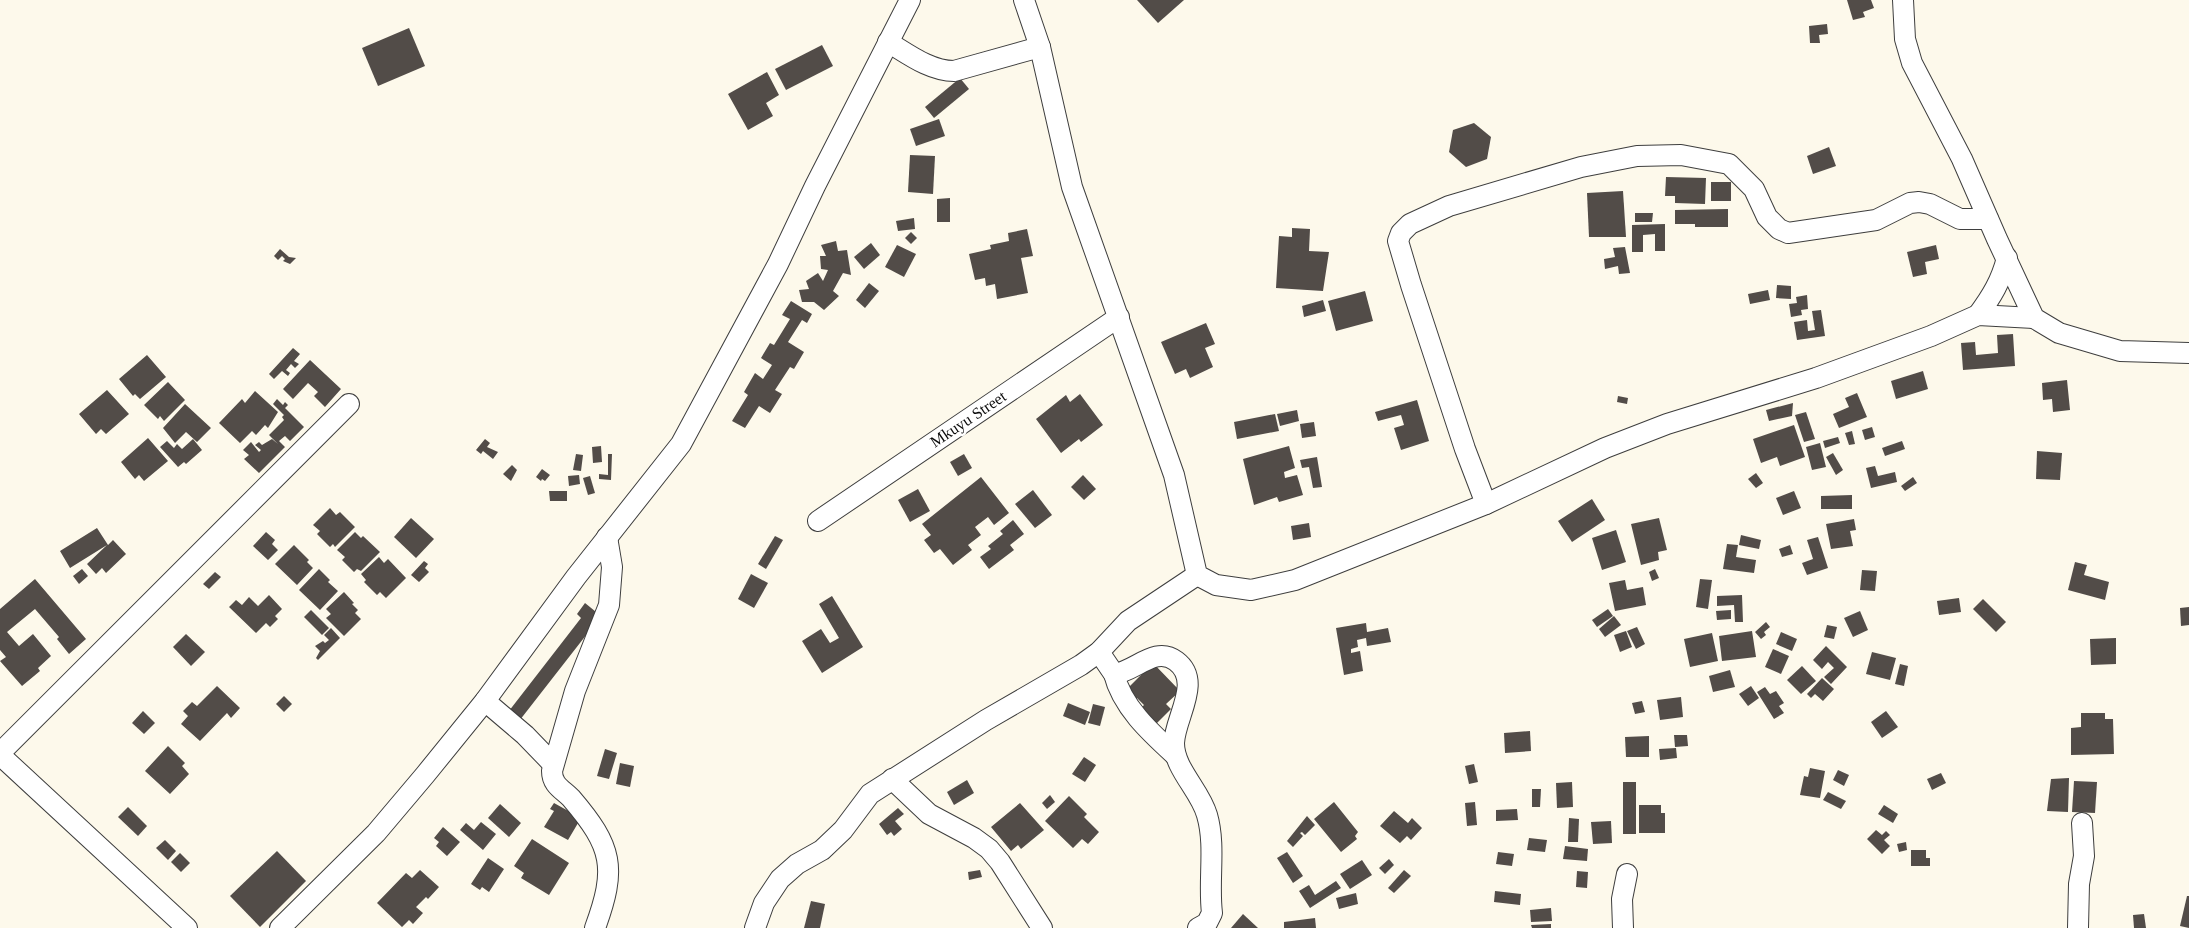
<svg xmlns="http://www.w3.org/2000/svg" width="2189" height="928" viewBox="0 0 2189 928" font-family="'Times New Roman',serif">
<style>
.building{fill:#524c48}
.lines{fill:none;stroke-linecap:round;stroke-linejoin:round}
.minor-casing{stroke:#3e3e3e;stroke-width:22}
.minor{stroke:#fff;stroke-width:20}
.labels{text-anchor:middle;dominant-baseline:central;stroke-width:5;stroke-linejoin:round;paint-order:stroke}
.street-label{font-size:16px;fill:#0b0b0b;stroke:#fff}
</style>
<rect width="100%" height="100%" fill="#fdf9eb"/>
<g class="building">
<polygon points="1137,0 1184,0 1158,23"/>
<polygon points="1847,0 1871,0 1874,8 1863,12 1865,17 1853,20"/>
<polygon points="1827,24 1828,34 1819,35 1820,43 1810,43 1809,26"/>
<polygon points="409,28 425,66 378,86 362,48"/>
<polygon points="822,45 833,66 786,90 775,69"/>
<polygon points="767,72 779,95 766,103 773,116 748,130 728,94"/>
<polygon points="960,78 969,89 934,118 925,107"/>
<polygon points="939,119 945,136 916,146 910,129"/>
<polygon points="1474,123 1491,137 1487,159 1466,167 1449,152 1453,130"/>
<polygon points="1829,147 1836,166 1813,174 1807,156"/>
<polygon points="910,155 935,156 933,194 908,192"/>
<polygon points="1666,177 1706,178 1705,204 1675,203 1675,196 1665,196"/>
<rect x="1711" y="182" width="20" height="19"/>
<polygon points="1623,191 1626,237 1589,237 1587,193"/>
<polygon points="950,198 950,222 937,222 937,199"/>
<polygon points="1728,209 1728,227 1695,227 1695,224 1675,224 1675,210"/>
<polygon points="1635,213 1653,213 1652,222 1635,222"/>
<polygon points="914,218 915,229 898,231 896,221"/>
<polygon points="1665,224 1665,251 1655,251 1655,234 1643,235 1643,252 1632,252 1632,225"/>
<polygon points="1292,228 1310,229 1309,251 1329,252 1323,291 1276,288 1279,236 1292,237"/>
<polygon points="1027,229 1033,256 1021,258 1028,293 997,299 995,284 986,286 985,278 975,280 969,254 991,249 990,245 1009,241 1008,233"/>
<polygon points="911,232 917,238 911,244 905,238"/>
<polygon points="836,241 838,251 847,250 851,275 843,273 833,291 839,296 824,310 814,302 802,302 799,290 809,289 806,281 818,273 823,281 828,270 821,269 820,256 826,256 821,245"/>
<polygon points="871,243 880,255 864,269 854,257"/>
<polygon points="897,245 916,254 904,277 885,267"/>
<polygon points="1936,245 1939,259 1925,262 1927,274 1913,277 1907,252"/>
<polygon points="1625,247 1630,273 1619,274 1618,266 1605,269 1604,259 1615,257 1613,248"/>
<polygon points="280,249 289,257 296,258 290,264 283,261 285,259 282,256 278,260 274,256"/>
<polygon points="869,283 879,291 865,308 856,300"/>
<polygon points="1777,285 1791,286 1791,299 1776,298"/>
<polygon points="1768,290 1770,300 1750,304 1748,294"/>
<polygon points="1365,291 1373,321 1336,331 1328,301"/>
<polygon points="1807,295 1808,309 1801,310 1802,315 1791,317 1789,304 1797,303 1796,297"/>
<polygon points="1323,300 1326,311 1304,317 1302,306"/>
<polygon points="791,301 812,314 807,323 802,320 788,342 804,352 794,369 790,367 775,390 782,394 770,413 759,406 745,428 732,421 748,395 744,392 755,373 763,379 772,365 761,358 770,343 774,345 790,319 782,315"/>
<polygon points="1821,310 1825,336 1797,340 1794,322 1807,320 1808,331 1815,330 1812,311"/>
<polygon points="1206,323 1215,344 1205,348 1213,367 1190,378 1186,369 1175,374 1161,342"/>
<polygon points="2013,334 2015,366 1963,370 1961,343 1975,342 1976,355 1998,353 1997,335"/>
<polygon points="293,348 300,354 294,361 299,364 295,368 291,364 286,370 290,373 288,376 282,371 274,379 269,374"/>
<polygon points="147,355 166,377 140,399 135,394 133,396 119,379"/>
<polygon points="310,360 341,389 325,407 314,396 318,392 308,383 293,399 283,389"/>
<polygon points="1923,371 1928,389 1896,399 1891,381"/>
<polygon points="2067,380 2070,410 2053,412 2052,399 2043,400 2042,383"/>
<polygon points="168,382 185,400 164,421 160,416 158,419 144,405"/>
<polygon points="107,390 129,414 106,434 101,429 96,434 79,414"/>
<polygon points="255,391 278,412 268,428 265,425 256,435 252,431 240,443 219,423 242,399 245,403"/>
<polygon points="1857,393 1867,417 1839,428 1833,414 1849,407 1845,398"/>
<polygon points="1080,394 1103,425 1081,442 1079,439 1061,453 1036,419 1066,395 1070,402"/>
<polygon points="1618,396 1628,398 1627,404 1617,402"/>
<polygon points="277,399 283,405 285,402 288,405 285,408 304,427 290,441 285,436 279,441 285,447 259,473 244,459 249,455 243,450 251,442 259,452 261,450 255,445 259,442 262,445 272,439 278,444 269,435 284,420 282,417 284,415 273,404"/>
<polygon points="1417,400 1429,441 1401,450 1394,428 1404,425 1401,415 1378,421 1375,412"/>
<polygon points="1793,403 1792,416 1769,421 1766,410"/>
<polygon points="185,404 211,428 197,442 186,432 175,443 163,428"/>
<polygon points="1297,410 1299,421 1280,426 1277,414"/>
<polygon points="1806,412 1815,439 1804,442 1795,415"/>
<polygon points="1275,414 1279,431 1237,439 1234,422"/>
<polygon points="1314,422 1316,436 1302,438 1300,424"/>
<polygon points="1794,425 1805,457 1780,466 1777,457 1761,463 1753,439"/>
<polygon points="1872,427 1875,437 1865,440 1862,430"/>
<polygon points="1852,431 1855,444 1849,445 1845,433"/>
<polygon points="1838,437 1840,443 1825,448 1823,441"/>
<polygon points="148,438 168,461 144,481 139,475 135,479 121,462"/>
<polygon points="193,439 202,450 186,464 184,462 178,467 160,447 167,441 174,448 177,444 182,449"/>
<polygon points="485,439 490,443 487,447 498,452 493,459 483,451 481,454 476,450"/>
<polygon points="1902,441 1905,449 1885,456 1882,448"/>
<polygon points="1820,443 1826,467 1812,470 1806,447"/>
<polygon points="601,446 602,462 593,463 592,447"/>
<polygon points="1289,446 1295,468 1284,472 1285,478 1297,475 1303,495 1279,502 1277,497 1254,505 1243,459"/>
<polygon points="2037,451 2062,453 2060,480 2036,479"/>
<polygon points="1833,453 1843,470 1836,475 1826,457"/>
<polygon points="576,454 583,455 581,471 573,470"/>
<polygon points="608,454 612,454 611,480 599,479 599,474 608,475"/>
<polygon points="964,454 972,468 958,476 950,462"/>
<polygon points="1317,457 1322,487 1313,488 1309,467 1302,468 1300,460"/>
<polygon points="512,465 517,470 511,481 503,474"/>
<polygon points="1875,466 1878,476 1895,472 1897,482 1871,488 1866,468"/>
<polygon points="542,469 550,475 545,481 542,479 541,481 536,477"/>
<polygon points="1756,473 1763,483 1756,488 1748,479"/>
<polygon points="579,475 580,484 569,486 568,476"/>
<polygon points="1083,475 1096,489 1084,500 1071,487"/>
<polygon points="590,476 595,493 588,495 583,478"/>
<polygon points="981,477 1009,513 994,525 988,517 975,527 981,535 968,545 972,550 953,565 940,549 934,553 924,540 931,535 922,524"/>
<polygon points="1913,477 1917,483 1905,491 1901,486"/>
<polygon points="918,489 930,511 910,522 898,500"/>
<polygon points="1033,490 1052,515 1035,528 1015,504"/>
<polygon points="549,491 567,491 567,501 550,501"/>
<polygon points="1794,491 1801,508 1783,515 1776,498"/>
<polygon points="1852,495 1852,509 1821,509 1821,496"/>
<polygon points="1592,499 1605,520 1572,542 1558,521"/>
<polygon points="330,508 336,515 340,512 355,527 335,547 333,544 330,547 317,534 320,531 313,525"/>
<polygon points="411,518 434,539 416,558 394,537"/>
<polygon points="1659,518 1667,550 1658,552 1659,560 1641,565 1631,524"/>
<polygon points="1854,519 1856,530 1850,531 1853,546 1831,549 1826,524"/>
<polygon points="1013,520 1024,534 1010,545 1014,550 989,569 980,557 991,549 988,546 1003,534 1000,531"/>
<polygon points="1309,523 1311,537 1293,540 1291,526"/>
<polygon points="97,528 108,545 113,540 126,554 106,573 102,568 96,574 87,564 107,545 70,568 60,551"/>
<polygon points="1616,530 1626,562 1602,570 1592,538"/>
<polygon points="266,532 275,540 272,544 278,550 268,560 253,546"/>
<polygon points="355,532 361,538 363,536 380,552 361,571 357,569 354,572 342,560 345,557 337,550"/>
<polygon points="1741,535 1761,540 1759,549 1739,545"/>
<polygon points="775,536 783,540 766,569 758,564"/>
<polygon points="1818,537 1828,568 1807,575 1802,563 1813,559 1807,540"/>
<polygon points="1727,544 1738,545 1736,557 1756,560 1754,573 1723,569"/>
<polygon points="294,545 309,560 307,562 313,568 297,585 275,564"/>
<polygon points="1790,545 1793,554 1782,557 1779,549"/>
<polygon points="379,557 384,563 388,559 406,578 386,598 380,592 377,595 364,582 366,580 361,574"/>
<polygon points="424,561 428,564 425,568 429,572 419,582 411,575"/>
<polygon points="2075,562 2087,565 2084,575 2109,582 2105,600 2068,590"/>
<polygon points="82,569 88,576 79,584 73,576"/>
<polygon points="319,569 330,580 328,582 338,591 320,610 299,590"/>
<polygon points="1655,569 1659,578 1652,581 1649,572"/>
<polygon points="1862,570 1877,571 1875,591 1860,590"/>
<polygon points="215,572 221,577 209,589 203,584"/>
<polygon points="751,574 768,583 754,608 738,599"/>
<polygon points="35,579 86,639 69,654 57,639 59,637 35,609 7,632 19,646 33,634 51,656 38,668 40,671 22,686 0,661 6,657 0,650 0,609"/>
<polygon points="1700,579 1712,580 1708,609 1696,607"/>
<polygon points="1625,580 1627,590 1643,587 1646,605 1615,611 1609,583"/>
<polygon points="344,592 354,603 352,604 358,610 355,613 361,619 344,636 326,618 331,614 326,609"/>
<polygon points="269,595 282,609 275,616 278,619 270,627 266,623 256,633 229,607 236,600 242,605 249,597 258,606"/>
<polygon points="1742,595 1743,622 1735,622 1734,605 1717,606 1717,596"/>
<polygon points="832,596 863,647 822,673 802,641 821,629 830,643 839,638 819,604"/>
<polygon points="1959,598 1961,612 1939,615 1937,601"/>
<polygon points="1983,599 2006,622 1996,632 1973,609"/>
<polygon points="585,603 601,616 516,725 505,716 581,618 577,614"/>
<polygon points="2189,607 2189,625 2181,626 2180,608"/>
<polygon points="1608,609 1613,616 1597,627 1592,620"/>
<polygon points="311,610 329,628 322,635 304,617"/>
<polygon points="1731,610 1731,619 1717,620 1716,611"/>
<polygon points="1860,611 1868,630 1853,637 1844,618"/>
<polygon points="1614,616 1621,625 1605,637 1599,629"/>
<polygon points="1766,622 1770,627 1764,632 1766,635 1761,639 1755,632"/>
<polygon points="1366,623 1367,632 1388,628 1391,642 1367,646 1366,638 1357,640 1358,647 1351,649 1351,653 1360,651 1363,671 1344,675 1336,628"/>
<polygon points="1827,625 1837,627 1834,639 1824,637"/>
<polygon points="1637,627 1645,644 1636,649 1627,631"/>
<polygon points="331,628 340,638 318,660 316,658 320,651 315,646 323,641 325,643 329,640 324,635"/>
<polygon points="1626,631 1632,647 1620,652 1614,635"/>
<polygon points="1752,631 1756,657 1722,661 1719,636"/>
<polygon points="1781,632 1797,639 1792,651 1776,644"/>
<polygon points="1712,633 1718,661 1690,667 1684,639"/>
<polygon points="186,634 205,652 191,666 173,647"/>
<polygon points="2116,638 2116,664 2091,665 2090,639"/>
<polygon points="1826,646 1847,667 1831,684 1824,677 1834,668 1828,662 1822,669 1813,660"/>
<polygon points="1773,649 1789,656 1781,674 1765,667"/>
<polygon points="1872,652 1896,658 1890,680 1866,674"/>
<polygon points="1153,663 1180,691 1166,704 1171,709 1154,726 1139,710 1144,705 1137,698 1134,700 1125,691"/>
<polygon points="1900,664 1908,666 1904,686 1895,684"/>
<polygon points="1802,666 1816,681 1801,694 1787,680"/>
<polygon points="1730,670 1735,687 1713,692 1709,676"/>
<polygon points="1822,678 1834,689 1823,701 1815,694 1811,698 1807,694"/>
<polygon points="217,686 240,708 231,718 227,713 200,741 181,724 188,716 183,711 192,702 197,706"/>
<polygon points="1751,686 1759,698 1748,706 1739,694"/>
<polygon points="1765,687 1770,694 1776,691 1784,703 1779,706 1784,713 1774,719 1757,692"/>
<polygon points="284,696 292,704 284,712 276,704"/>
<polygon points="1681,697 1683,717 1660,720 1657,700"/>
<polygon points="1642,701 1645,712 1635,714 1632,703"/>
<polygon points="1068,703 1090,712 1085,725 1063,716"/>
<polygon points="1093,704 1105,707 1100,726 1088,723"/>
<polygon points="143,711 155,723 144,734 132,723"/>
<polygon points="1886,711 1898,727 1882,738 1871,722"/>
<polygon points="2081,713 2105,713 2105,719 2113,719 2114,754 2071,755 2071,728 2081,727"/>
<polygon points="1530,731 1531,751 1505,753 1504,733"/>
<polygon points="1674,735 1687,735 1688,746 1675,747"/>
<polygon points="1649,736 1649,757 1626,757 1625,737"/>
<polygon points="168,746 185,763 182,766 189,774 170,794 145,771"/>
<polygon points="1676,748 1677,758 1660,760 1659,749"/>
<polygon points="605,749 617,753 609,779 597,776"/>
<polygon points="1084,757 1096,765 1085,782 1072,774"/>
<polygon points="620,763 634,766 630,787 616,784"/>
<polygon points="1474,764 1478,782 1469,784 1465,766"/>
<polygon points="1810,768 1825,771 1820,798 1800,795 1804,776 1808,777"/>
<polygon points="1838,770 1849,775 1844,786 1833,780"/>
<polygon points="1941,773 1946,783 1932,790 1927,779"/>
<polygon points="2069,778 2068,812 2047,811 2051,779"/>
<polygon points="967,780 974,793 954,805 947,792"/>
<polygon points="2074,781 2097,782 2095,813 2072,812"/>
<polygon points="1572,782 1573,807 1557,808 1556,783"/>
<rect x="1623" y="782" width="13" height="52"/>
<polygon points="1532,789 1541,789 1540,807 1532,807"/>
<polygon points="1828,792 1846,801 1841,809 1823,800"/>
<polygon points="1050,795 1055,802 1047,809 1042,803"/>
<polygon points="1069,796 1087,814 1084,817 1099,832 1088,844 1082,839 1073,848 1045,821"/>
<polygon points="1334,802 1358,832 1355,836 1357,839 1341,852 1314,819"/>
<polygon points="1475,802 1477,825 1467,826 1465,803"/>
<polygon points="554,803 581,818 568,840 544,827 554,811 550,809"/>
<polygon points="1020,803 1044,830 1021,849 1018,845 1011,851 991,827"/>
<polygon points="500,804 521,823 509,837 488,818"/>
<polygon points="1639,805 1661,805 1661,813 1665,813 1665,833 1639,833"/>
<polygon points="1884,805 1898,814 1893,823 1878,814"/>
<polygon points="128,807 147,826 138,836 118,817"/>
<polygon points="898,808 904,814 895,821 902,829 894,836 891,832 887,835 879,824"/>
<polygon points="1517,809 1518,820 1496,821 1496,810"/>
<polygon points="1394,811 1408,823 1412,818 1422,828 1411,840 1407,836 1400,843 1380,826"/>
<polygon points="1307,816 1315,825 1305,835 1302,832 1300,833 1303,836 1293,847 1287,841"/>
<polygon points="1569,818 1579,819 1578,842 1568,842"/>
<polygon points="1611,821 1612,843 1593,844 1591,822"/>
<polygon points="481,822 496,834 483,850 460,830 466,823 474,830"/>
<polygon points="443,827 460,842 447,856 436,846 439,842 434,838"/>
<polygon points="1876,830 1882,835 1886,831 1890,835 1884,840 1890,846 1882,854 1867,839"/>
<polygon points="1529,838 1547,840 1545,852 1527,850"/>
<polygon points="532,839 569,863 549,895 521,878 524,873 514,866"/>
<polygon points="165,840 176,851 168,860 156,848"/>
<polygon points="1906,842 1907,850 1899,852 1897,844"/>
<polygon points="1565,846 1588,849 1587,861 1563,859"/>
<polygon points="1911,850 1926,850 1926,858 1930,858 1930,866 1911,866"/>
<polygon points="277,851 306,881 260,927 230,896"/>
<polygon points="1287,852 1303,876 1293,883 1277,858"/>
<polygon points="1498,852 1514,854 1512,866 1496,864"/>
<polygon points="180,853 190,863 181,872 171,862"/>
<polygon points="488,858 504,869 489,892 482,887 480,890 471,884"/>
<polygon points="1389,859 1394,865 1385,874 1379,868"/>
<polygon points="1362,860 1372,875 1350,889 1340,874"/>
<polygon points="420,870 439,887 428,899 426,897 416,907 423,913 413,924 409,920 402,927 377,903 406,873 412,878"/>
<polygon points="980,870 982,877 969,880 968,872"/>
<polygon points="1404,870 1411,876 1394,893 1388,888"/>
<polygon points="1577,871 1588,872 1587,888 1576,887"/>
<polygon points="1336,881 1341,888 1310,908 1299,891 1309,885 1315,895"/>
<polygon points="1495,891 1521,894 1520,905 1494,902"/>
<polygon points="1356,893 1358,904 1339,909 1336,898"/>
<polygon points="2187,896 2189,896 2189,928 2180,926"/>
<polygon points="811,901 825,904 820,928 804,928"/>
<polygon points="1551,908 1552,921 1531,922 1530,910"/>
<polygon points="1243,914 1258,928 1231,928"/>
<polygon points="2144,914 2146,928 2134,928 2133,915"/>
<polygon points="1315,918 1316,928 1284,928 1284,922"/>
<polygon points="1551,924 1551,928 1532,928 1531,925"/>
</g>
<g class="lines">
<g class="minor-casing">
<g id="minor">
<polyline points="1024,0 1040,47 1072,187 1174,475 1197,575 1216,585 1251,590 1295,580 1486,504 1605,448 1667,424 1816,378 1931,336 1978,315 2034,318"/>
<polyline points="1903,0 1905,39 1912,63 1962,159 1997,239 2034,318 2059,333 2120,351 2189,353"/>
<path d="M 888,42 C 908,54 930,71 954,71 L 1040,47"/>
<path d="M 1978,315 C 1992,296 2001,281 2007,258"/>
<polyline points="1486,504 1465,449 1411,285 1398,241 1401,233 1410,224 1449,206 1581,167 1637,156 1681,155 1729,164 1754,189 1767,217 1779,229 1788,233 1876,220 1910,203 1919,202 1930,204 1960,219 1988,219"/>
<polyline points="818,521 1119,317"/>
<path d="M 1099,652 L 1114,674 C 1135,672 1155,645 1176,661 C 1203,681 1175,717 1174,743 C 1174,769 1200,790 1207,815 C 1216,846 1208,881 1212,913 L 1207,923 L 1198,928"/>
<path d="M 1114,674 C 1122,707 1151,733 1175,755"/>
<polyline points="485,701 525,735 553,764"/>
<polyline points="0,753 349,404"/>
<polyline points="0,755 187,928"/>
<polyline points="892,779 929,814 974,838 989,849 1000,862 1042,928"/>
<polyline points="280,928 376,833 425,775 485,701 576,577 681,444 778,264 815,186 910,0"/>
<path d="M 595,928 C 617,868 613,847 571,798 C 562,789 552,785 552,771 L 575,691 L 609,605 L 612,567 L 607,537"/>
<polyline points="755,928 764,903 780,879 797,864 822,850 843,830 870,794 986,720 1081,665 1099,652 1128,621 1197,575"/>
<polyline points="1623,928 1622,899 1627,874"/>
<polyline points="2078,928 2079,884 2084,856 2082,823"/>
</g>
</g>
<use href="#minor" class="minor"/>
</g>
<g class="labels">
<g class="street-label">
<text transform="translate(968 419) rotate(-34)">Mkuyu Street</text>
</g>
</g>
</svg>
